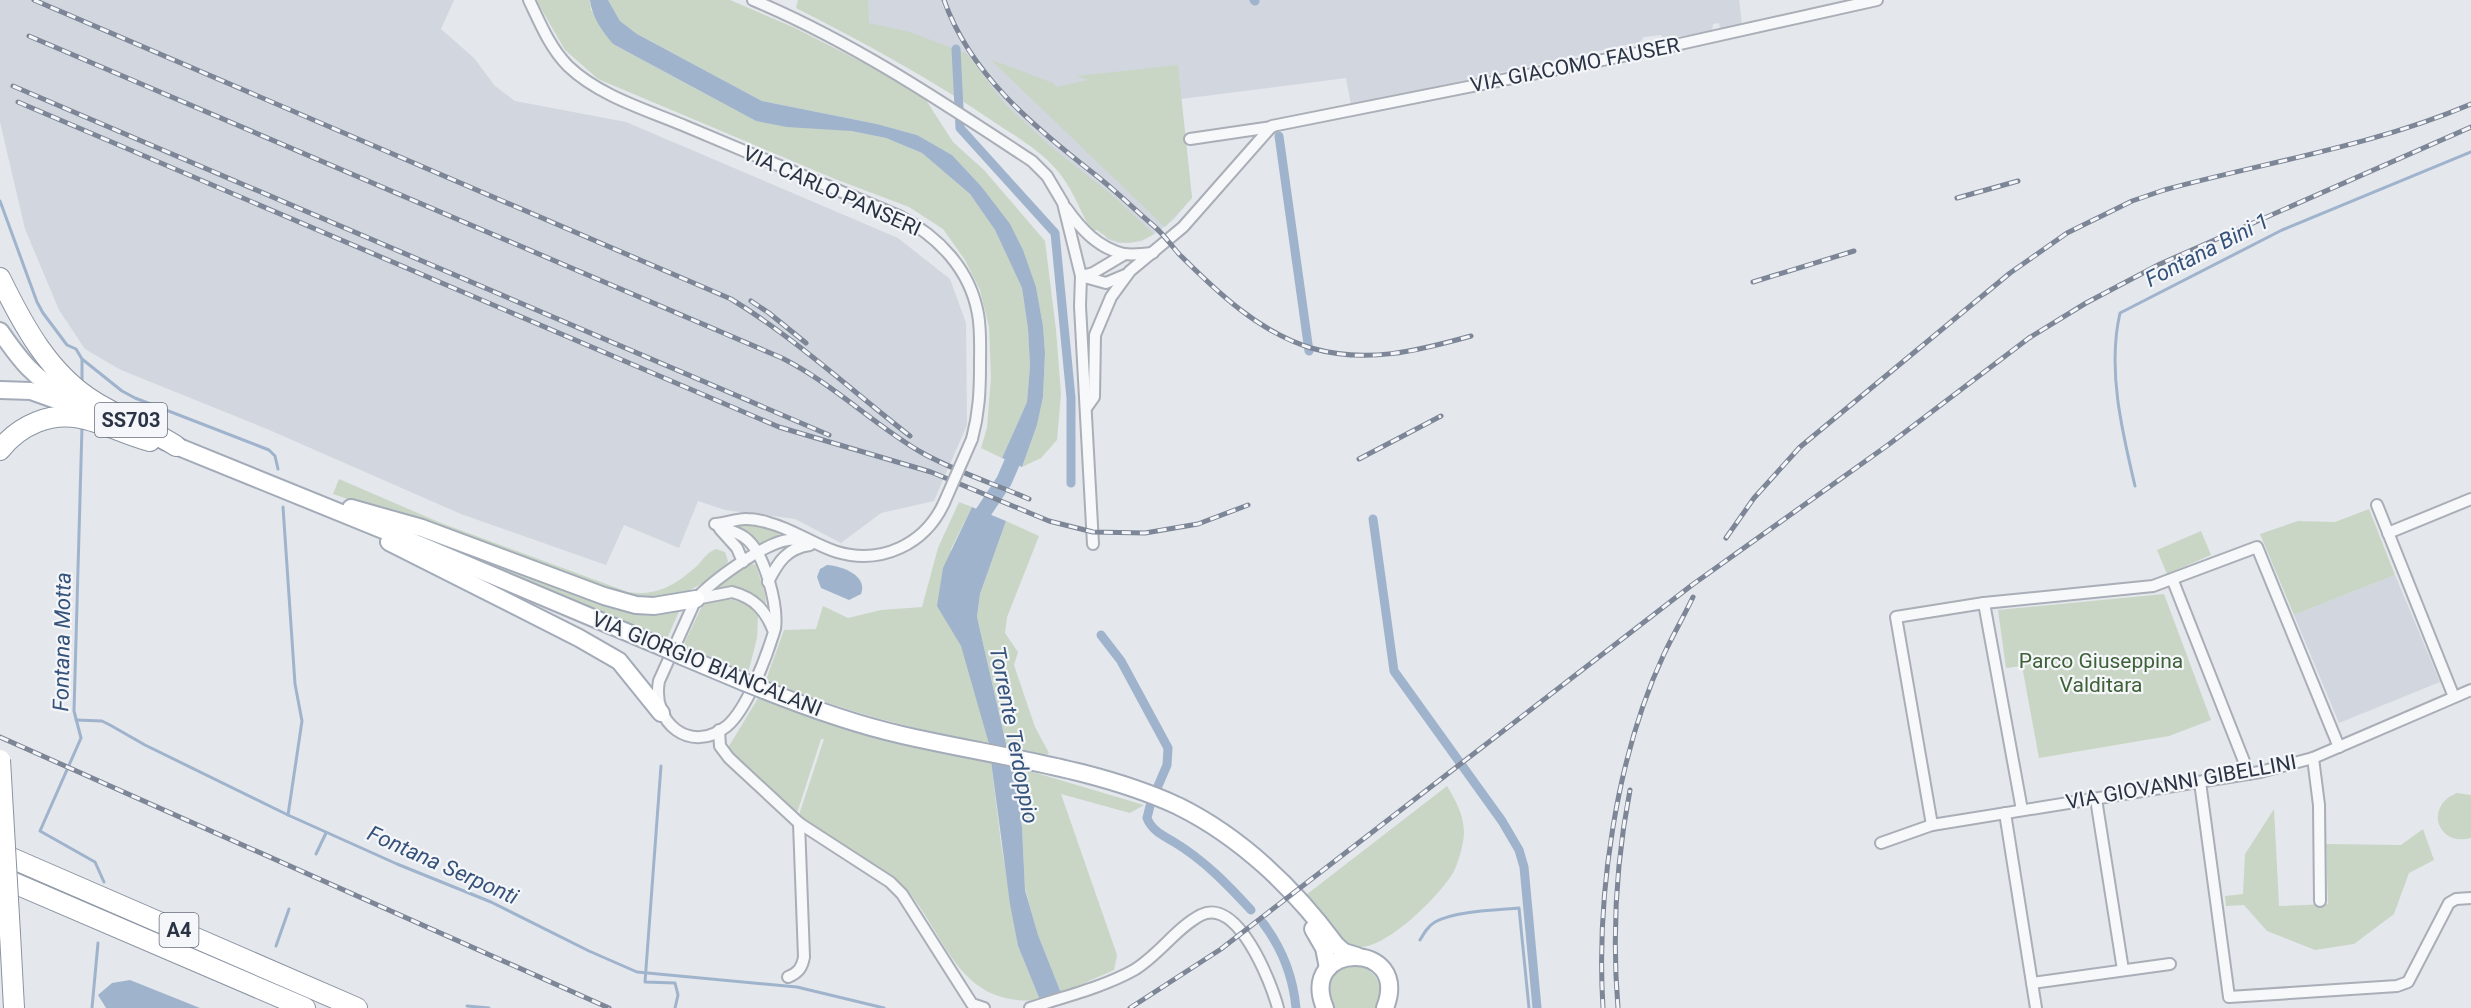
<svg xmlns="http://www.w3.org/2000/svg" width="2471" height="1008" viewBox="0 0 2471 1008" font-family="Roboto,sans-serif">
<style>
.built{fill:#d2d6de}
.green{fill:#c9d6c5}
.water{fill:#9fb4cc}
.lines{fill:none;stroke-linecap:round;stroke-linejoin:round}
.stream{stroke:#9fb4cc;stroke-width:3}
.canal{stroke:#9fb4cc;stroke-width:9}
.river{stroke:#9fb4cc;stroke-width:16}
.street-casing{stroke:#a9aeb7;stroke-width:14}
.primary-casing{stroke:#a3abb8;stroke-width:20}
.highway-casing{stroke:#8b94a3;stroke-width:22}
.street{stroke:#f7f8fa;stroke-width:10}
.primary{stroke:#fff;stroke-width:16}
.highway{stroke:#fff;stroke-width:20}
.rail-casing{stroke:#7d8696;stroke-width:5}
.rail{stroke:#f4f6f9;stroke-width:3;stroke-dasharray:9;stroke-linecap:butt}
.street-bridge-casing{stroke:#a9aeb7;stroke-width:14;stroke-linecap:butt}
.primary-bridge-casing{stroke:#a3abb8;stroke-width:20;stroke-linecap:butt}
.highway-bridge-casing{stroke:#8b94a3;stroke-width:22;stroke-linecap:butt}
.street-bridge{stroke:#f7f8fa;stroke-width:10}
.primary-bridge{stroke:#fff;stroke-width:16}
.highway-bridge{stroke:#fff;stroke-width:20}
.labels{text-anchor:middle;dominant-baseline:central;stroke-width:4.5;stroke-linejoin:round;paint-order:stroke}
.shield{fill:#f4f6f9;stroke:#676e7b;stroke-width:1.5}
.shield-label{font-size:20px;font-weight:bold;fill:#2b3445}
.street-label{font-size:21px;fill:#2b3445;stroke:#f4f6f9}
.park-label{font-size:21px;fill:#3f6138;stroke:#f4f6f9}
.water-label{font-size:22px;font-style:italic;fill:#34527a;stroke:#f4f6f9}
</style>
<rect width="100%" height="100%" fill="#e4e7ec"/>
<g class="built">
<polygon points="0,0 454,0 441,29 474,58 495,86 515,101 626,122 898,238 950,279 966,323 967,425 934,501 881,513 841,543 795,519 725,510 698,501 679,548 624,525 606,565 461,514 267,429 121,370 85,349 59,310 25,229 0,122"/>
<polygon points="802,0 1739,0 1742,23 1720,29 1719,23 1713,24 1712,31 1664,39 1661,35 1644,37 1640,42 1351,105 1346,78 1181,99 1192,198 1173,220 1159,231 1142,241 1129,243 1118,243 1107,239 1053,153"/>
<polygon points="2395,575 2440,682 2339,723 2294,615"/>
</g>
<g class="green">
<polygon points="536,0 590,0 591,10 613,44 756,121 851,131 886,138 922,153 970,194 995,230 1022,288 1028,329 1030,366 1027,402 1002,458 981,448 987,428 991,377 989,327 980,290 965,260 943,229 909,207 835,179 598,79 565,50"/>
<polygon points="608,0 730,0 793,27 860,61 924,97 953,142 984,170 1045,241 1056,330 1061,394 1057,440 1041,458 1022,467 1037,425 1043,397 1045,353 1043,326 1036,287 981,186 952,155 917,135 877,124 762,101 637,34 620,21"/>
<path d="M 798,0 L 868,0 L 869,23 L 910,32 L 967,54 L 1005,104 L 1050,146 L 1111,194 L 1154,234 C 1133,246 1116,246 1097,230 L 1091,231 C 1080,210 1071,185 1055,168 C 1039,150 1017,137 997,124 C 933,80 865,43 796,8 Z"/>
<polygon points="990,59 1053,83 1056,87 1088,80 1077,76 1178,65 1192,198 1165,227"/>
<path d="M 339,479 L 441,523 L 628,592 C 657,597 677,584 698,565 C 703,559 708,552 716,549 L 725,552 L 728,561 C 723,574 683,596 668,598 C 656,600 642,598 630,598 L 333,494 Z"/>
<path d="M 959,502 L 972,507 L 951,549 L 951,627 L 961,646 L 969,668 L 989,744 C 913,729 838,710 766,680 L 784,630 L 816,629 L 823,606 L 848,618 L 881,610 L 922,607 L 938,548 Z"/>
<polygon points="2369,509 2395,575 2294,615 2260,534 2298,521 2335,522"/>
<polygon points="1006,521 1039,536 1007,617 1005,633 1018,652 1014,665 1035,727 1049,753 1045,756 1007,748 977,617 980,594"/>
<polygon points="739,523 756,523 783,532 758,546 738,529"/>
<polygon points="2201,531 2211,555 2167,574 2157,550"/>
<polygon points="435,541 627,611 651,616 680,609 667,639"/>
<path d="M 749,563 L 756,565 L 765,594 L 766,604 C 744,591 747,586 718,589 L 717,586 Z"/>
<polygon points="2164,594 2211,720 2169,736 2039,758 2022,666 2006,668 1998,610"/>
<polygon points="729,599 747,604 758,615 757,638 748,673 683,646 702,606 709,601"/>
<path d="M 760,695 L 991,761 L 1001,843 L 1018,946 L 1040,1000 C 954,1008 946,930 902,885 C 896,879 887,874 880,869 C 854,849 825,834 799,815 L 824,739 L 821,739 L 797,813 L 733,755 L 729,746 Z"/>
<polygon points="1013,766 1144,805 1130,813 1061,794 1117,955 1114,970 1061,993 1037,933 1025,888 1022,827"/>
<path d="M 1447,786 C 1456,801 1464,815 1464,833 C 1464,842 1459,860 1455,869 C 1445,891 1380,957 1353,946 C 1336,938 1318,910 1306,895 Z"/>
<path d="M 2457,793 L 2471,795 L 2471,838 C 2437,847 2424,806 2457,793 Z"/>
<polygon points="2274,809 2279,906 2328,904 2326,844 2401,845 2423,829 2434,860 2409,873 2394,914 2354,944 2315,950 2267,931 2244,905 2226,906 2225,896 2243,894 2245,854"/>
<path d="M 1351,965 C 1375,966 1387,986 1376,1008 L 1332,1008 C 1327,986 1325,972 1351,965 Z"/>
</g>
<g class="water">
<path d="M 590,0 L 608,0 L 620,21 L 637,34 L 762,101 L 877,124 L 917,135 L 952,155 L 981,186 L 1010,224 L 1023,250 L 1036,287 L 1043,326 L 1045,353 L 1043,397 L 1037,425 L 1022,467 L 1002,458 L 1027,402 L 1030,366 L 1028,329 L 1022,288 L 995,230 L 970,194 L 922,153 L 886,138 L 851,131 L 787,127 L 756,121 L 613,44 C 602,31 592,17 590,0 Z"/>
<polygon points="972,507 1006,521 980,594 977,617 1007,748 989,744 961,646 937,606 943,568"/>
<path d="M 827,565 C 843,566 868,576 861,594 L 849,600 L 821,588 L 817,577 L 820,569 Z"/>
<polygon points="991,761 1013,766 1022,827 1025,890 1038,935 1061,993 1040,1000 1018,946 1010,904"/>
<polygon points="130,980 200,1008 106,1008 98,995 112,983"/>
</g>
<g class="lines">
<g class="stream">
<polyline points="0,201 37,302 43,313 67,345 76,349 82,359 122,391 135,398 269,450 275,456 278,469"/>
<polyline points="82,359 82,384"/>
<polyline points="82,427 74,711 81,738 40,831 95,862 104,882"/>
<path d="M 2135,486 C 2122,431 2107,369 2120,313 L 2282,230 L 2471,152"/>
<polyline points="283,507 295,684 302,721 288,815 397,864 491,902 589,951 637,972 797,987 884,1008"/>
<polyline points="76,720 102,721 110,725 145,745 288,815"/>
<polyline points="661,766 645,982 675,983 678,995 675,1008"/>
<polyline points="316,854 326,833"/>
<path d="M 1420,940 C 1424,933 1428,926 1435,922 C 1454,911 1496,910 1519,908 L 1529,1008"/>
<polyline points="276,946 289,909"/>
<polyline points="467,1006 489,1008"/>
<polyline points="92,1008 98,943"/>
</g>
<g class="canal">
<polyline points="1254,0 1255,1"/>
<polyline points="956,49 960,128 1055,233 1071,398 1071,483"/>
<polyline points="1279,136 1309,351"/>
<polyline points="1373,519 1394,671 1502,821 1519,850 1524,867 1537,1008"/>
<polyline points="1101,635 1121,661 1168,748 1167,765 1158,786"/>
<path d="M 1150,806 L 1147,818 C 1152,831 1164,836 1174,842 C 1204,860 1228,885 1251,910"/>
<path d="M 1263,923 C 1282,948 1293,976 1296,1008"/>
</g>
<polyline class="river" points="971,531 1004,481 1021,442"/>
<g class="street-casing">
<g id="street">
<path d="M 529,0 C 540,23 550,48 568,66 C 599,96 647,110 685,126 C 757,156 828,186 899,216 C 938,236 970,269 978,314 C 981,330 980,348 980,365 C 980,391 979,413 972,439"/>
<path d="M 753,0 C 853,42 942,102 1032,161 L 1047,176 L 1063,203 L 1081,276 L 1080,306 L 1093,544"/>
<polyline points="1190,139 1272,127"/>
<path d="M 1066,208 C 1081,229 1098,248 1124,254 C 1133,255 1144,254 1153,253"/>
<polyline points="1081,276 1093,273 1125,254"/>
<polyline points="1081,276 1106,283 1125,275"/>
<polyline points="1087,407 1094,397 1095,335 1111,297 1130,271 1183,227 1272,126 1653,50 1877,0"/>
<polyline points="2377,505 2454,697"/>
<path d="M 715,524 C 726,524 737,518 747,519 C 754,519 763,521 769,523 C 793,529 814,545 837,552 C 882,565 925,544 944,503"/>
<path d="M 718,526 C 727,529 737,532 744,537 C 765,551 778,606 775,629"/>
<polyline points="720,529 737,548 743,562"/>
<polyline points="2388,533 2471,499"/>
<polyline points="2173,581 2249,774"/>
<path d="M 768,582 C 778,562 787,548 810,545"/>
<path d="M 732,592 C 755,598 766,611 774,632 C 766,658 747,709 727,726 C 691,755 651,723 659,681 L 696,599 Z"/>
<path d="M 696,599 C 712,581 764,543 788,540 C 792,539 797,540 802,541"/>
<polyline points="1984,603 2022,810"/>
<polyline points="719,730 720,746 729,758 799,823 890,882 902,894 972,1004 984,1008"/>
<polyline points="2313,758 2319,805 2320,901"/>
<polyline points="2200,782 2229,997 2397,986 2408,982 2449,903 2456,899 2471,898"/>
<polyline points="2096,799 2123,970"/>
<polyline points="2005,813 2036,1008"/>
<polyline points="1932,825 1896,617 1984,603 2153,586 2257,547 2339,747"/>
<polyline points="1881,843 1932,825 2260,772 2313,758 2471,690"/>
<path d="M 788,977 C 798,973 802,968 804,957 L 799,823"/>
<polyline points="2032,983 2170,964"/>
<path d="M 1030,1008 C 1063,997 1104,987 1134,970 C 1159,955 1176,928 1201,915 C 1238,897 1271,982 1278,1008"/>
</g>
</g>
<g class="primary-casing">
<g id="primary">
<path d="M 0,331 C 20,360 34,379 67,395"/>
<polyline points="0,390 31,391 98,415"/>
<polyline points="164,441 420,545 662,647"/>
<polyline points="351,508 422,528 604,596 636,605 654,606 696,599"/>
<polyline points="389,542 579,638 619,661 661,713"/>
<polyline points="682,656 744,682"/>
<path d="M 764,690 C 809,708 854,724 902,735 C 992,756 1094,767 1178,806 C 1241,837 1295,889 1336,945 L 1344,952 L 1357,956"/>
<polyline points="1313,929 1324,948 1328,968"/>
<path d="M 1325,1008 C 1297,941 1412,939 1385,1008"/>
</g>
</g>
<g class="highway-casing">
<g id="highway">
<path d="M 0,278 C 23,325 49,374 95,402 C 121,418 150,429 176,446"/>
<path d="M 0,450 C 10,437 22,428 37,422 C 78,405 111,431 150,441"/>
<polyline points="0,853 357,1008"/>
<polyline points="0,877 305,1008"/>
<polyline points="10,934 14,1008"/>
</g>
</g>
<use href="#street" class="street"/>
<use href="#primary" class="primary"/>
<use href="#highway" class="highway"/>
<g class="rail-casing">
<g id="rail">
<path d="M 34,0 L 731,299 C 795,338 851,390 910,436"/>
<path d="M 944,0 C 970,74 1033,126 1093,173 C 1115,190 1134,209 1155,227 C 1164,235 1171,245 1179,254 C 1217,292 1259,332 1311,348 C 1367,364 1417,351 1471,336"/>
<path d="M 29,36 L 782,358 C 833,384 871,422 919,451 C 951,470 995,484 1029,499"/>
<polyline points="13,86 829,435"/>
<polyline points="18,102 779,427 931,472 1049,521 1093,532 1145,533 1198,524 1248,505"/>
<polyline points="1957,198 2018,181"/>
<polyline points="1753,282 1854,251"/>
<polyline points="751,301 769,313 806,343"/>
<polyline points="1359,459 1441,416"/>
<path d="M 1726,538 L 1754,498 L 1800,447 L 2010,273 L 2067,233 L 2132,201 L 2164,190 C 2266,162 2373,146 2471,104"/>
<polyline points="0,737 609,1008"/>
<polyline points="1130,1008 1221,949 1692,585 1888,445 2029,338 2086,303 2160,264 2471,127"/>
<path d="M 1603,1008 C 1596,896 1616,757 1664,654 C 1673,635 1684,616 1693,597"/>
<path d="M 1618,1008 C 1612,935 1616,862 1630,790"/>
</g>
</g>
<use href="#rail" class="rail"/>
<g class="street-bridge-casing">
<polyline id="street-bridge" points="944,503 972,439"/>
</g>
<g class="primary-bridge-casing">
<g id="primary-bridge">
<polyline points="662,647 682,656"/>
<polyline points="744,682 764,690"/>
</g>
</g>
<g class="highway-bridge-casing">
<polyline id="highway-bridge" points="0,760 10,934"/>
</g>
<use href="#street-bridge" class="street-bridge"/>
<use href="#primary-bridge" class="primary-bridge"/>
<use href="#highway-bridge" class="highway-bridge"/>
</g>
<g class="labels">
<g class="shield">
<rect x="95" y="403" width="72" height="34" rx="4.5"/>
<rect x="159.5" y="913" width="39" height="34" rx="4.5"/>
</g>
<g class="shield-label">
<text x="131" y="420">SS703</text>
<text x="179" y="930">A4</text>
</g>
<g class="street-label">
<text transform="translate(1575 65) rotate(-11)">VIA GIACOMO FAUSER</text>
<text transform="translate(832 191) rotate(24)">VIA CARLO PANSERI</text>
<text transform="translate(707 664) rotate(22)">VIA GIORGIO BIANCALANI</text>
<text transform="translate(2181 782) rotate(-10)">VIA GIOVANNI GIBELLINI</text>
</g>
<g class="park-label">
<text x="2101" y="661">Parco Giuseppina<tspan x="2101" dy="24">Valditara</tspan></text>
</g>
<g class="water-label">
<text transform="translate(2207 250) rotate(-27)">Fontana Bini 1</text>
<text transform="translate(62 642) rotate(-89)">Fontana Motta</text>
<text transform="translate(1014 735) rotate(79)">Torrente Terdoppio</text>
<text transform="translate(443 865) rotate(24)">Fontana Serponti</text>
</g>
</g>
</svg>
